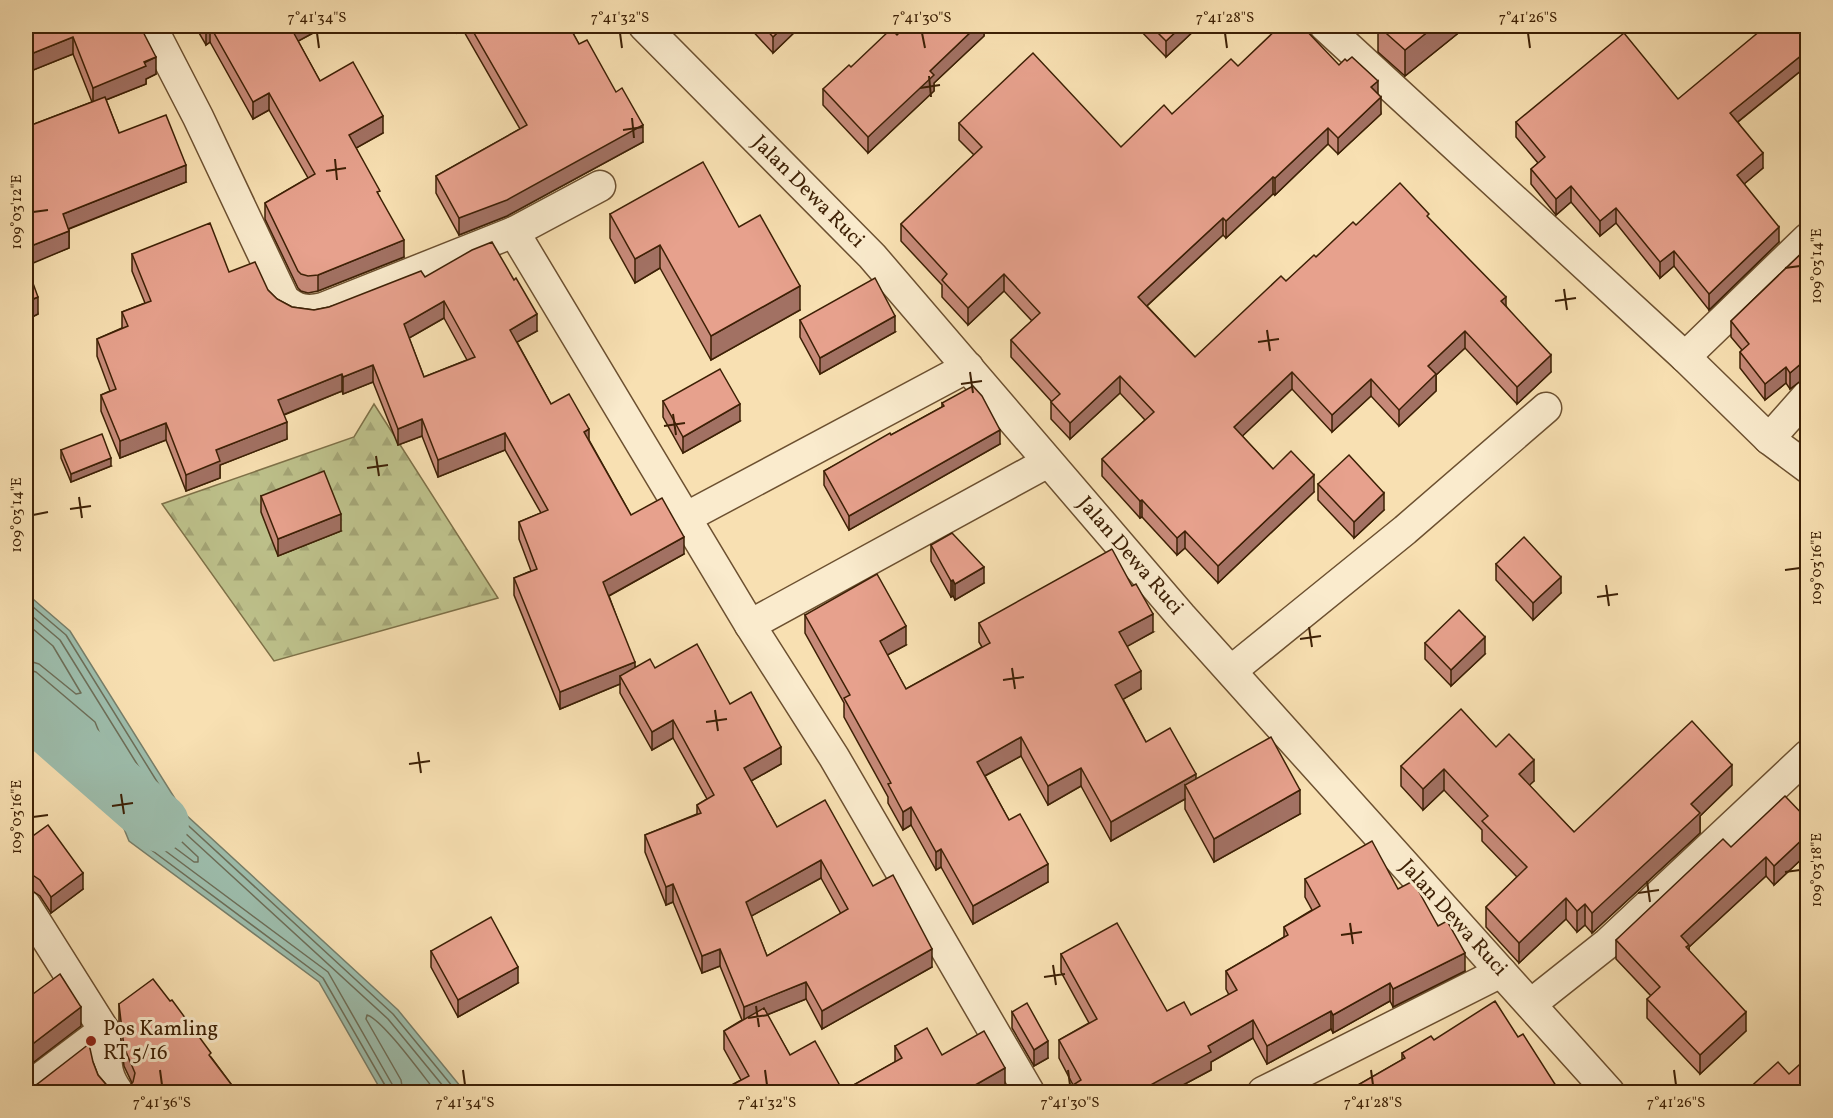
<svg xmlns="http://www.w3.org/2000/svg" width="1833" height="1118" viewBox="0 0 1833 1118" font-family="Vollkorn,serif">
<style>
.forest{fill:url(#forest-firs);stroke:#7e7148;stroke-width:1.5}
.water{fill:#9dbdac;stroke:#777e69;stroke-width:1.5}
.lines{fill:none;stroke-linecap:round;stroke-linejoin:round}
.shore{stroke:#6d6e58;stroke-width:1.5}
.river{stroke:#9dbdac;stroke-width:58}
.street-casing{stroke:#6c5030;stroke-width:33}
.street{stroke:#faebcd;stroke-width:30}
.wall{fill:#c78a79;stroke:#3d2005;stroke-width:1.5;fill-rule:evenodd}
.shaded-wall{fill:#a27163;stroke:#3d2005;stroke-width:1.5}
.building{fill:#e7a18d;stroke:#3d2005;stroke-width:1.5;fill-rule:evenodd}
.ticks{fill:none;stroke:#3d2005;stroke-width:2}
.poi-dot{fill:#8f2418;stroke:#faebcd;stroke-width:2}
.labels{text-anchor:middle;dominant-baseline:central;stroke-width:6;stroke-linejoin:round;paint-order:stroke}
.street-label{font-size:21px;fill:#3d2005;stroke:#faebcd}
.poi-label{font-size:21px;fill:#3d2005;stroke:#faebcd;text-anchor:start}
.neatline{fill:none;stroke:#3d2005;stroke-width:2}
.ticks-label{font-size:15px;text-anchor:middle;fill:#3d2005}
</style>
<defs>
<pattern id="forest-firs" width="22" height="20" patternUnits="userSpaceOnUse" patternTransform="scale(1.5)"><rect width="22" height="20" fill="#bec28c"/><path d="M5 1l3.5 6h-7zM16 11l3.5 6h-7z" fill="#a4a677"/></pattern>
</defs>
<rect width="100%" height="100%" fill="#f8e0b2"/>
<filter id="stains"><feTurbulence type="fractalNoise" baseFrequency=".00333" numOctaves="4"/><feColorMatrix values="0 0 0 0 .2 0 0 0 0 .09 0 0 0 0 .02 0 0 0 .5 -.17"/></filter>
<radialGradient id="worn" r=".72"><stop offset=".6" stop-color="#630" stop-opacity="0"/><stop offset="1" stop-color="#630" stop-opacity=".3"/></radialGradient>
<polygon class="forest" points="374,404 498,598 274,661 162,504 354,437"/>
<polygon class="water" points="26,593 70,631 184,813 398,1010 465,1092 382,1092 319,982 129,841 83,728 26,681"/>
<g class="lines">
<g class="shore">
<polyline points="26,601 66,635 179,817 393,1014 457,1092"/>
<polyline points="26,611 60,640 173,822 388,1019 448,1092"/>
<polyline points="26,623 53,646 81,693 76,694 39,664 26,660"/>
<polyline points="26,669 36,672 95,722 140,832 328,972 392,1084 394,1092"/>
<polyline points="26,677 32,678 88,725 134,837 323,978 386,1087 387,1092"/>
<polygon points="129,769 166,827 198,857 198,862 194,862 147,827 126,773"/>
<path d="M 403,1092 L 401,1080 L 366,1019 L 367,1015 C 383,1020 423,1076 436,1092"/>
</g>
<polyline class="river" points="26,703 48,725 160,823"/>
<g class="street-casing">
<g id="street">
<path d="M 151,26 L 198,117 L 284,299 C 296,310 307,312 323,308 L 514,232 L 750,625 L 834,757 L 1029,1092"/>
<polyline points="644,26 872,256 1181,616 1609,1092"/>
<polyline points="1325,26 1685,357 1769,439 1808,468"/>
<polyline points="514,232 600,186"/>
<polyline points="1685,357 1808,238"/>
<polyline points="1769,439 1808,395"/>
<polyline points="687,517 968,367"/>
<polyline points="750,625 1048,462"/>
<polyline points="1231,671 1405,530 1546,408"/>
<path d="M 26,906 L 104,1030 C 109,1056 101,1069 118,1092"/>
<polyline points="1531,1004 1608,943 1808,755"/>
<polyline points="26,1089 104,1030"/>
<polyline points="1263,1092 1501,972"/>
</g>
</g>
<use href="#street" class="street"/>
</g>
<g class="wall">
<polygon points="26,26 140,26 156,74 146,79 146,84 106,100 119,133 186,182 69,229 69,248 26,265 38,314 26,320 26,118 29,126 92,102 73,54 26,73"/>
<polygon points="195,26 326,26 298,41 320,81 383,133 356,148 380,198 404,257 318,291 308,293 301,291 298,288 265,219 265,203 308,178 269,110 253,119 210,42 206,45"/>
<polygon points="453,26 569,26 579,44 643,142 507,216 459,235 436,193 436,176 520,129 463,30 457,33"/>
<polygon points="748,26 801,26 773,53"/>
<polygon points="984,26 984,36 934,83 934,91 868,153 823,105 823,89 851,67 897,35"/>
<polygon points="1136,26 1199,26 1166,57"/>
<polygon points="1378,26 1467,26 1405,76 1378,52"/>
<polygon points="1808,43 1808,65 1738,122 1763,168 1744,184 1779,242 1709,310 1674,266 1660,278 1616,223 1600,236 1571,202 1556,215 1531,184 1531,169 1538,163 1516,137 1516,122 1678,99"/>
<polygon points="1339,65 1378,95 1381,114 1338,154 1328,144 1275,195 1273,194 1226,238 1223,235 1147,306 1195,357 1286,281 1356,225 1429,219 1506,306 1551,372 1517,404 1465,348 1436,375 1436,391 1399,426 1371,396 1332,432 1292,389 1242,436 1273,469 1314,492 1218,583 1185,548 1177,555 1142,517 1140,518 1102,476 1102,459 1145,420 1120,393 1070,439 1051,419 1051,402 1052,402 1011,357 1011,340 1032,321 1004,291 968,325 942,297 942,285 901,241 901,224 974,155 959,140 959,123 1121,147 1172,114 1238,66"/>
<polygon points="610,214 739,227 800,310 711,360 660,268 635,283 610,238"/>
<polygon points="1808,247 1808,378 1803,379 1790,389 1786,383 1765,400 1740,368 1740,352 1742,350 1731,337 1731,321"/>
<path d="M 132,254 L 229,272 L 268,290 L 277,299 L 292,307 L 314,310 L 329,307 L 425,277 L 537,331 L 517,342 L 551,404 L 589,440 L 631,515 L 684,554 L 609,596 L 635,667 L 655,668 L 730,704 L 781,764 L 751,781 L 777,827 L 873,886 L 932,967 L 822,1029 L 806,999 L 767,1015 L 790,1055 L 843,1091 L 895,1062 L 895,1046 L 942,1055 L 1005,1086 L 994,1092 L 719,1092 L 741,1080 L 724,1049 L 724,1031 L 742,1020 L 720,966 L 702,973 L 673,902 L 666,905 L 645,852 L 645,835 L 697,814 L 697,805 L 707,799 L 673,738 L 652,750 L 620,693 L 620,684 L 560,709 L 514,595 L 514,578 L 531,571 L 519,539 L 519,522 L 541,513 L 505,450 L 438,477 L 422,436 L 398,445 L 373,382 L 343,394 L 342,391 L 284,415 L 287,439 L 220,465 L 220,478 L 186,491 L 166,440 L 120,458 L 101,411 L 101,395 L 110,391 L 97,356 L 97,339 L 122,328 L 122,312 L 145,303 L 132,271 ZM 444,318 L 467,360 L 424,377 L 409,338 ZM 821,878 L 841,914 L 767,956 L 751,916 Z"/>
<polygon points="800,320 895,332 820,374 800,337"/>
<polygon points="663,401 740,421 683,453 663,417"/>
<polygon points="942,403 1000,444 849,530 824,485 824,471 891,435 942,407"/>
<polygon points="61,450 111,466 71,482 61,458"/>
<polygon points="1318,484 1384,510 1354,538 1318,500"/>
<polygon points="261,496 341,531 278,556 261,512"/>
<polygon points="931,545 984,583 955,600 953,596 951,597 931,561"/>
<polygon points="1496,564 1561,593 1533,620 1496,580"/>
<polygon points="805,615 906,645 887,655 906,689 982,647 979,642 979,623 1153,632 1127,646 1141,689 1123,699 1146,742 1196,779 1300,814 1214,862 1185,809 1185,799 1111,841 1081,786 1048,805 1021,756 985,776 1009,820 1048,882 973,924 941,867 936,870 911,825 903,830 888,803 888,797 844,717 844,703 805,633"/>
<polygon points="1425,643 1485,654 1451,686 1425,659"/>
<polygon points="1496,747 1534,781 1529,785 1574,832 1732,785 1700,816 1700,833 1592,933 1585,925 1577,932 1566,919 1519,963 1486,927 1486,907 1517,877 1482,841 1482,830 1444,790 1423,810 1401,786 1401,766"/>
<polygon points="1808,820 1808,853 1774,885 1766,876 1689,947 1689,951 1746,1031 1700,1074 1647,1018 1647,999 1651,996 1616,959 1616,940 1731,847"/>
<polygon points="26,841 83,889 51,913 40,896 31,890 26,882"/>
<polygon points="1305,879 1398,889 1438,926 1465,971 1393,1007 1390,1001 1333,1033 1331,1029 1267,1064 1253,1038 1211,1062 1211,1070 1170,1092 1073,1092 1073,1085 1059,1058 1059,1040 1089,1023 1061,972 1061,954 1167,1011 1191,1015 1229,995 1226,989 1226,971 1284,937 1284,927 1312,910 1305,897"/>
<polygon points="431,951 518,983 458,1017 431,967"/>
<polygon points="119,1004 211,1057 237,1092 26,1092 28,1088 93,1062 98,1075 110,1089 118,1091 128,1088 132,1083 124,1066 119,1023"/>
<polygon points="1012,1012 1048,1058 1034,1066 1012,1028"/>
<polygon points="1518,1037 1560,1092 1358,1092 1358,1085 1402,1060 1402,1053 1434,1040"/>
</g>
<g class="shaded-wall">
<polygon points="210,26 210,42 206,45 206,28"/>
<polygon points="296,26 326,26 291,45 291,28"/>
<polygon points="457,26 463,26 463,30 457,33"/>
<polygon points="784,26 801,26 773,53 773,37"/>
<polygon points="977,26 984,26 984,36 934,83 934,91 868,153 868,137 930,71"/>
<polygon points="1182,26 1199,26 1166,57 1166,41"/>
<polygon points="1435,26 1467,26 1405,76 1405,50"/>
<polygon points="73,37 73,54 26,73 26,56"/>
<polygon points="1808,50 1808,65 1730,128 1730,113"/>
<polygon points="156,57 156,74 146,79 146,84 93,105 93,88"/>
<polygon points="1378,81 1378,98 1371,87"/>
<polygon points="269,93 269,110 253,119 253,102"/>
<polygon points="1381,97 1381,114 1338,154 1338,138"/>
<polygon points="383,116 383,133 349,152 349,135"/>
<polygon points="643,125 643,142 507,216 459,235 459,218"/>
<polygon points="1328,128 1328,144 1275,195 1275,178"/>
<polygon points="1763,153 1763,168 1737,190 1737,175"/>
<polygon points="186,165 186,182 63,231 63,214"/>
<polygon points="1273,177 1273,194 1226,238 1226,221"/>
<polygon points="1571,186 1571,202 1556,215 1556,199"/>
<polygon points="1616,208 1616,223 1600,236 1600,221"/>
<polygon points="1223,218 1223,235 1138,314 1138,297"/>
<polygon points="1779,227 1779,242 1709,310 1709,294"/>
<polygon points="69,231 69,248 26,266 26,248"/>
<polygon points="404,240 404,257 318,291 318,275"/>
<polygon points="660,245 660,268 635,283 635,259"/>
<polygon points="1674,251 1674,266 1660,278 1660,262"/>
<polygon points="1004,274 1004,291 968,325 968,308"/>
<polygon points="800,286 800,310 711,360 711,336"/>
<polygon points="38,297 38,314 26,320 26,302"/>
<polygon points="1506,297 1506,314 1501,301"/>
<polygon points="444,301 444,318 404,341 404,324"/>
<polygon points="537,314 537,331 510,346 510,330"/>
<polygon points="895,316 895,332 820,374 820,358"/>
<polygon points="1465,331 1465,348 1436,375 1436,391 1399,426 1399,410 1428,366"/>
<polygon points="1551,355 1551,372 1517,404 1517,387"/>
<polygon points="1803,362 1803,379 1790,389 1790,373"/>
<polygon points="373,365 373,382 343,394 343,377"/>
<polygon points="1786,367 1786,383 1765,400 1765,384"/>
<polygon points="1292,372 1292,389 1234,444 1234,427"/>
<polygon points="342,374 342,391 278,417 278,400"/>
<polygon points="1120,376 1120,393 1070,439 1070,423"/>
<polygon points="1371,379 1371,396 1332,432 1332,415"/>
<polygon points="740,404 740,421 683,453 683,437"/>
<polygon points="422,419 422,436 398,445 398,429"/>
<polygon points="287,422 287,439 220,465 220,478 186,491 186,475 216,450"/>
<polygon points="166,423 166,440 120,458 120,441"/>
<polygon points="589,429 589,446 584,432"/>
<polygon points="1000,430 1000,444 849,530 849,516"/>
<polygon points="505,433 505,450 438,477 438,460"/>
<polygon points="111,458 111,466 71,482 71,474"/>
<polygon points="1314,475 1314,492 1218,583 1218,566"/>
<polygon points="1384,493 1384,510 1354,538 1354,522"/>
<polygon points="1142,500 1142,517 1140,518 1140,501"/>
<polygon points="341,514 341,531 278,556 278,539"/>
<polygon points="1185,531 1185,548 1177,555 1177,538"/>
<polygon points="684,537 684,554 603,599 603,582"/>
<polygon points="984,567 984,583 955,600 955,584"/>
<polygon points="1561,577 1561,593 1533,620 1533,603"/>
<polygon points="953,580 953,596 951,597 951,581"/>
<polygon points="1153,614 1153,632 1119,651 1119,632"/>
<polygon points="906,626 906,645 880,659 880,641"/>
<polygon points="1485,637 1485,654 1451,686 1451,670"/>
<polygon points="635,662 635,678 620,676 620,684 560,709 560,692"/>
<polygon points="1141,671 1141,689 1115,704 1115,685"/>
<polygon points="673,720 673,738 652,750 652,732"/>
<polygon points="1021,737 1021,756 977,780 977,762"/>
<polygon points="781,747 781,764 744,785 744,768"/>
<polygon points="1534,760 1534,781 1519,795 1519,774"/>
<polygon points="1732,765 1732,785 1700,816 1700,833 1592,933 1592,913 1691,804"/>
<polygon points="1081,768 1081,786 1048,805 1048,786"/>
<polygon points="1444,769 1444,790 1423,810 1423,789"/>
<polygon points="1196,774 1196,793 1185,785 1185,799 1111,841 1111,822"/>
<polygon points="1300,790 1300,814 1214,862 1214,839"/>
<polygon points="911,807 911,825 903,830 903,812"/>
<polygon points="1808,834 1808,853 1774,885 1774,866"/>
<polygon points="941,849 941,867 936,870 936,852"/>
<polygon points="1766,857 1766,876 1689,947 1689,964 1681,936"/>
<polygon points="821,860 821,878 746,919 746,902"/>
<polygon points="1048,864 1048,882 973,924 973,906"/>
<polygon points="83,873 83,889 51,913 51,897"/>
<polygon points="673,884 673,902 666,905 666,887"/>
<polygon points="1566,898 1566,919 1519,963 1519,943"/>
<polygon points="1585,904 1585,925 1577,932 1577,911"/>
<polygon points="720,949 720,966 702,973 702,956"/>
<polygon points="932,949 932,967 822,1029 822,1011"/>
<polygon points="1465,953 1465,971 1393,1007 1393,989"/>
<polygon points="518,967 518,983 458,1017 458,1000"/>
<polygon points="806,982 806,999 744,1024 744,1007"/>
<polygon points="1390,983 1390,1001 1333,1033 1333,1015"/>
<polygon points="81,1007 81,1026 26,1068 26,1049"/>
<polygon points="1331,1011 1331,1029 1267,1064 1267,1046"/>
<polygon points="1746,1012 1746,1031 1700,1074 1700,1055"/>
<polygon points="1253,1020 1253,1038 1211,1062 1211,1070 1170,1092 1138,1092 1208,1046"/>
<polygon points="1048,1041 1048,1058 1034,1066 1034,1050"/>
<polygon points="1005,1068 1005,1086 994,1092 963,1092"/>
</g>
<g class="building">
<polygon points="26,26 140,26 156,57 144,62 146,66 93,88 73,37 26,56"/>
<polygon points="204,26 296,26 291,28 320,81 353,62 383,116 349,135 380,191 377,192 404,240 318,275 308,276 301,274 298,271 265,203 315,174 269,93 253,102 210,26 206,28"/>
<polygon points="470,26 569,26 579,44 587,40 616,92 622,88 643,125 507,200 459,218 436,176 527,125"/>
<polygon points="763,26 784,26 773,37"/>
<polygon points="906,26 977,26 930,71 934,75 868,137 823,89 849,65 851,67 891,29 897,35"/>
<polygon points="1151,26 1182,26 1166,41"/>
<polygon points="1280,26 1302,26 1339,65 1345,59 1347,61 1352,57 1378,81 1371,87 1381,97 1338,138 1328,128 1275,178 1273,177 1226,221 1223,218 1138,297 1195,357 1281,276 1286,281 1314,255 1316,257 1353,222 1356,225 1400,183 1429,214 1427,216 1506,297 1501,301 1551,355 1517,387 1465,331 1428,366 1436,374 1399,410 1371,379 1332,415 1292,372 1234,427 1273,469 1291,451 1314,475 1218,566 1185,531 1177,538 1142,500 1140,501 1102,459 1154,412 1120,376 1070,423 1051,402 1060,394 1011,340 1040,313 1004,274 968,308 942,280 947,274 901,224 982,147 959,123 1033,53 1121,147 1164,105 1172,114 1231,59 1238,66"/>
<polygon points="1378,26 1435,26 1405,50"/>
<polygon points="1766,26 1793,26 1808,43 1808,50 1730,113 1763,153 1737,175 1779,227 1709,294 1674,251 1660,262 1616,208 1600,221 1571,186 1556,199 1531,169 1545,157 1516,122 1624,33 1678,99"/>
<polygon points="105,97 119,133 166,115 186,165 63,214 69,231 26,248 26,118 29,126"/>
<polygon points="703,162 739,227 760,215 800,286 711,336 660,245 635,259 610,214"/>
<path d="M 210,223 L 229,272 L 255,262 L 268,290 L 277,299 L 292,307 L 314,310 L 329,307 L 421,271 L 425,277 L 472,250 L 492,242 L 514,280 L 516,278 L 537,314 L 510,330 L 551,404 L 569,394 L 589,429 L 584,432 L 631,515 L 662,498 L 684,537 L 603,582 L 635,662 L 560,692 L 514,578 L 537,569 L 519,522 L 548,510 L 505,433 L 438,460 L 422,419 L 398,429 L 373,365 L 343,377 L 342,374 L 278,400 L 287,422 L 216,450 L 220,461 L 186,475 L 166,423 L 120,441 L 101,395 L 116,389 L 97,339 L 128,326 L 122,312 L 151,301 L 132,254 ZM 444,301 L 475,357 L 424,377 L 404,324 Z"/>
<polygon points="1808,247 1808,362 1803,362 1790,373 1786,367 1765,384 1740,352 1749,344 1731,321"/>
<polygon points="26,264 38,297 26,302"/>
<polygon points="875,278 895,316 820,358 800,320"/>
<polygon points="720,369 740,404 683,437 663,401"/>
<polygon points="973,386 982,396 1000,430 849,516 824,471 890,433 891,435 944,406 942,403"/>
<polygon points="102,434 111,458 71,474 61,450"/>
<polygon points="1349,455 1384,493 1354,522 1318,484"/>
<polygon points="324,471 341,514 278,539 261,496"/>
<polygon points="952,533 984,567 955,584 953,580 951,581 931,545"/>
<polygon points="1524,537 1561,577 1533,603 1496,564"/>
<polygon points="1112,549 1132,586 1136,584 1153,614 1119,632 1141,671 1115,685 1146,742 1170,728 1196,774 1111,822 1081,768 1048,786 1021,737 977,762 1009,820 1020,814 1048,864 973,906 941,849 936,852 911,807 903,812 888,784 891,783 844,698 850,695 805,615 877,574 906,626 880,641 906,689 990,643 979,623"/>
<polygon points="1459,610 1485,637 1451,670 1425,643"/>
<path d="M 697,644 L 730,704 L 751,692 L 781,747 L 744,768 L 777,827 L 825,800 L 873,886 L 893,875 L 932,949 L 822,1011 L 806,982 L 744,1007 L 720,949 L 702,956 L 673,884 L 666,887 L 645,835 L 701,813 L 697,805 L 714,795 L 673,720 L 652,732 L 620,676 L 650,659 L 655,668 ZM 821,860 L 848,909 L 767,956 L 746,902 Z"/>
<polygon points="1461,709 1496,747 1509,734 1534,760 1519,774 1574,832 1692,721 1732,765 1691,804 1700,813 1592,913 1585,904 1577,911 1566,898 1519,943 1486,907 1527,867 1482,821 1488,816 1444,769 1423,789 1401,766"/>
<polygon points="1271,737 1300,790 1214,839 1185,785"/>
<polygon points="1785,796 1808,820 1808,834 1774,866 1766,857 1681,936 1689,945 1686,947 1746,1012 1700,1055 1647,999 1660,987 1616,940 1723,839 1731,847"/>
<polygon points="48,825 83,873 51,897 40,880 31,874 26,866 26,841"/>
<polygon points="1372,841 1398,889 1413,881 1438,926 1447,921 1465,953 1393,989 1390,983 1333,1015 1331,1011 1267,1046 1253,1020 1208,1046 1211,1052 1138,1092 1077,1092 1073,1085 1081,1080 1059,1040 1097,1019 1061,954 1117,923 1167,1011 1184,1002 1191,1015 1237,990 1226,971 1288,935 1284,927 1320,906 1305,879"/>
<polygon points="491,917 518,967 458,1000 431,951"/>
<polygon points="60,974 81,1007 26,1049 26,983 33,994"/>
<polygon points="153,979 170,1001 172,1000 211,1053 209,1055 237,1092 26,1092 26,1087 28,1088 36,1085 89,1044 93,1062 98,1075 110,1089 118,1091 128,1088 133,1082 135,1073 124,1047 119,1004"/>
<polygon points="1495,1001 1518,1037 1523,1034 1560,1092 1362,1092 1358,1085 1405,1058 1402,1053 1431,1036 1434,1040"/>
<polygon points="1027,1003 1048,1041 1034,1050 1012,1012"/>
<polygon points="764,1008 790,1055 815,1041 843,1091 902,1058 895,1046 927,1028 942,1055 984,1031 1005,1068 963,1092 719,1092 749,1076 724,1031"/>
<polygon points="1808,1057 1808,1092 1745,1092 1778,1062 1789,1074"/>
</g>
<path class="ticks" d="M 317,33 L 319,48M 620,33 L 622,48M 922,33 L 925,48M 1225,33 L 1227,48M 1528,33 L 1530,48M 929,76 L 931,97M 920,88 L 940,85M 632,118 L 634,138M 623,130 L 643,127M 335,159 L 337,180M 326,171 L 346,168M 33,212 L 48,210M 1785,268 L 1800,266M 1564,289 L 1567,310M 1555,301 L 1576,298M 1267,330 L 1270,351M 1258,342 L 1279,339M 970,372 L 973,393M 961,384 L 982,381M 673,414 L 676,435M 664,426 L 685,423M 376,456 L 379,476M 367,468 L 388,465M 79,497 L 82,518M 70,509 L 91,506M 33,515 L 48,512M 1785,570 L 1800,568M 1606,585 L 1609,606M 1597,597 L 1618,594M 1309,627 L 1312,647M 1300,639 L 1321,636M 1012,668 L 1015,689M 1003,680 L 1024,677M 715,710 L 718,731M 706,722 L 727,719M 418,752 L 421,773M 409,764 L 430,761M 121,794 L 124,814M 112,806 L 133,803M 33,817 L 48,815M 1785,872 L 1800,870M 1647,881 L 1650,902M 1638,893 L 1659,890M 1350,923 L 1353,944M 1341,935 L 1362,932M 1053,965 L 1056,985M 1044,977 L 1065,974M 756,1006 L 759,1027M 748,1018 L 768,1015M 160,1070 L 162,1085M 463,1070 L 465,1085M 765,1070 L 767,1085M 1068,1070 L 1070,1085M 1371,1070 L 1373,1085M 1674,1070 L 1676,1085"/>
<circle class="poi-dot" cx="91" cy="1041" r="6"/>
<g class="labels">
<g class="street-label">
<text transform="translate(808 192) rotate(45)">Jalan Dewa Ruci</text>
<text transform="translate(1130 556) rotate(49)">Jalan Dewa Ruci</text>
<text transform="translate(1453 918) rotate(48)">Jalan Dewa Ruci</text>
</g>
<g class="poi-label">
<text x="103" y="1029">Pos Kamling<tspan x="103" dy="24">RT 5/16</tspan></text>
</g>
</g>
<rect width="1833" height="1118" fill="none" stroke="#f8e0b2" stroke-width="66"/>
<rect x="33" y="33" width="1767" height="1052" class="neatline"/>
<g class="ticks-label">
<text x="317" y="22">7°41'34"S</text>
<text x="620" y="22">7°41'32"S</text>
<text x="922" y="22">7°41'30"S</text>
<text x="1225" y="22">7°41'28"S</text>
<text x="1528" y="22">7°41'26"S</text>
<text transform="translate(16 212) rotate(-90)" y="5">109°03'12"E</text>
<text transform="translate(1816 266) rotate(-90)" y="5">109°03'14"E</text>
<text transform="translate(16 515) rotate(-90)" y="5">109°03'14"E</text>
<text transform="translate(1816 568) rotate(-90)" y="5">109°03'16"E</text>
<text transform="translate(16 817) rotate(-90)" y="5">109°03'16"E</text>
<text transform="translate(1816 870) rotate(-90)" y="5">109°03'18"E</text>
<text x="162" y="1107">7°41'36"S</text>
<text x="465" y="1107">7°41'34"S</text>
<text x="767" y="1107">7°41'32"S</text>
<text x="1070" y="1107">7°41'30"S</text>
<text x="1373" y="1107">7°41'28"S</text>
<text x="1676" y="1107">7°41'26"S</text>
</g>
<rect width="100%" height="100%" filter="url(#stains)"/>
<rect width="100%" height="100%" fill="url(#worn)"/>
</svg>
